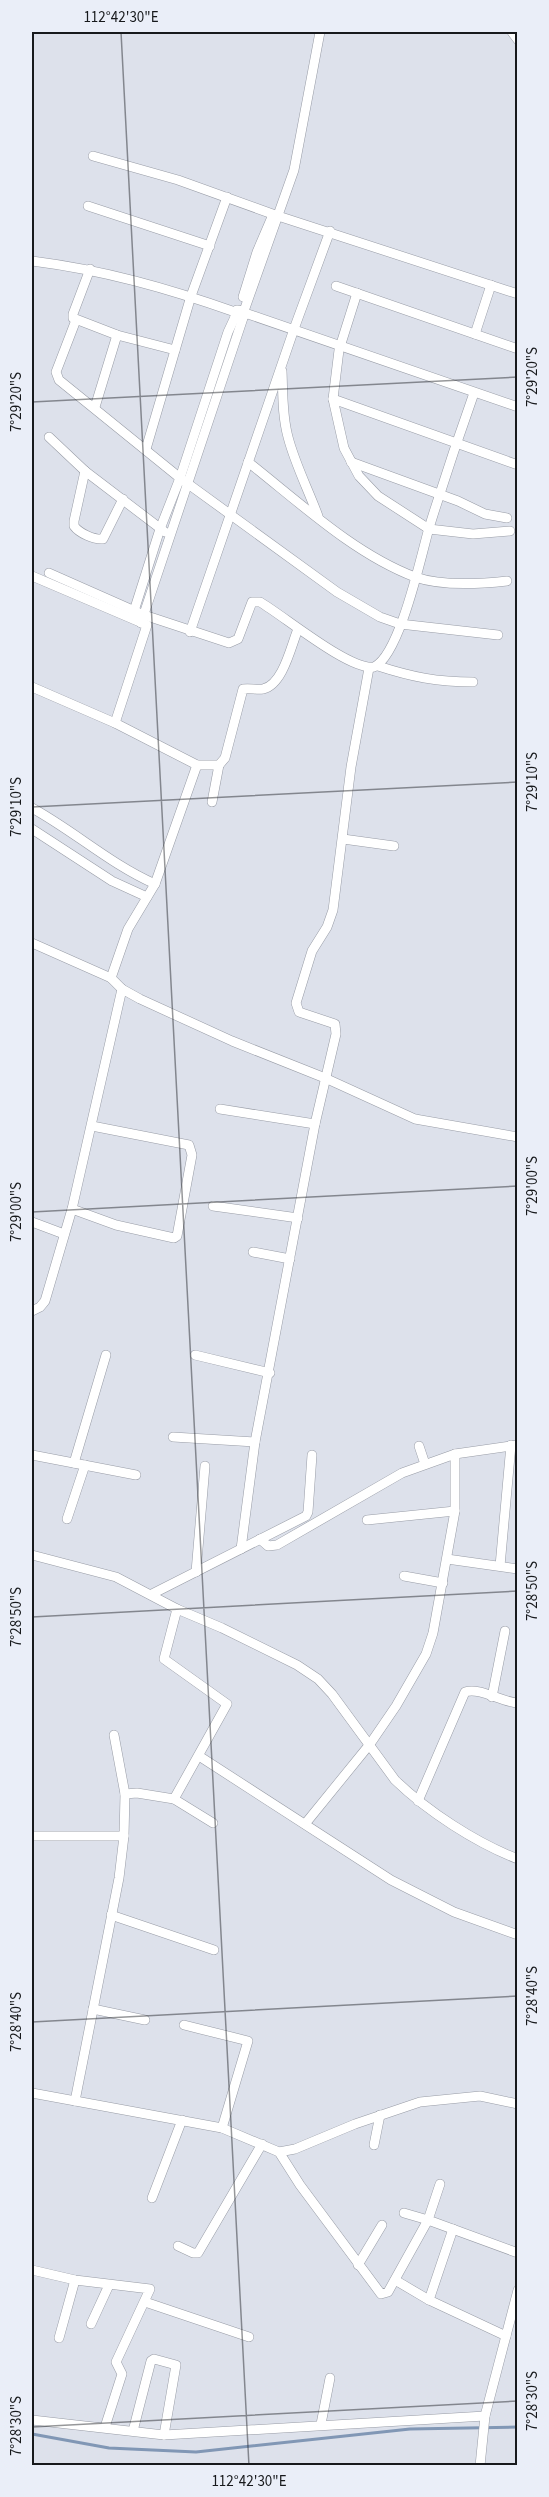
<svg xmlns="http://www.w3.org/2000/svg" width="549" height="2497" viewBox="0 0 549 2497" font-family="'Source Sans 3',sans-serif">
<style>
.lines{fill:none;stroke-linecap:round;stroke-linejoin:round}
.stream{stroke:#8197b5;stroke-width:3}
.minor-casing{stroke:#989ca6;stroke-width:10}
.minor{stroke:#fff;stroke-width:9}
.ticks{fill:none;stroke:#17191c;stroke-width:1.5;stroke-opacity:0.45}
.neatline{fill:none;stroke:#17191c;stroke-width:2}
.ticks-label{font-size:15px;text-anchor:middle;fill:#17191c}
</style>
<rect width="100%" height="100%" fill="#dde1eb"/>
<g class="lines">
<polyline class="stream" points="32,2434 109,2448 196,2452 410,2429 518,2427"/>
<g class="minor-casing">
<g id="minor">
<polyline points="512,32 518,40"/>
<polyline points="93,156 178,180 278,216 518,294"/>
<polyline points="88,206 210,246"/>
<path d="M 32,261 C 103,270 167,288 235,312"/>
<polyline points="90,269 73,314 73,318 117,335 175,350"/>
<polyline points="336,286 518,349"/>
<polyline points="357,293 339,350 333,399 344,448 359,476 378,496 429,529 473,534 510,531"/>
<polyline points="243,297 257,252 272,217"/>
<polyline points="244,311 237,310 235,317 240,319 245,315 244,311 294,170 320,32"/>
<polyline points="245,313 518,407"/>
<polyline points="76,320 56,372 59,380 180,478 337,592 380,617 400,624 498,635"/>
<polyline points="475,334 491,285"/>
<path d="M 282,371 C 283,393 282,415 288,437 C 295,464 308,489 318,516"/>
<polyline points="333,399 518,465"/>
<polyline points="95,407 117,335"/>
<polyline points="49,437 85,471 165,532"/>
<polyline points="146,449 191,296 227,197"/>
<path d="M 248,462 C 299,502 354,554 415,577 C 441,586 480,584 507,581"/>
<polyline points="351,462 458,501 485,514 507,518"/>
<path d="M 85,471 L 74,521 L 74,526 C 79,533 94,540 103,539 L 123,499"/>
<path d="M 49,573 L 144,615 L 229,643 L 238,639 L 252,602 L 260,602 C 284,616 350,671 374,667 C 400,655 421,556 429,528 C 443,483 458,438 474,393"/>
<polyline points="32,576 147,625 115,723"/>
<polyline points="134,611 160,529 180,478 228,332 235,317"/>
<polyline points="141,623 243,318"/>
<polyline points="190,632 294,329 330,231"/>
<path d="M 378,666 C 412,677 437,682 473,682"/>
<path d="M 32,687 L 115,723 L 197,765 L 219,765 L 225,758 L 243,689 C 250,688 257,690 263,689 C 283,685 291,646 298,629"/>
<polyline points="212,802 219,765"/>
<path d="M 32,808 C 74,831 110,864 155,884"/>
<polyline points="32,829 112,881 147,897"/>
<polyline points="343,839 394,846"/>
<polyline points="32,943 111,978 122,989 140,999 232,1041 325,1078 415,1119 518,1137"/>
<polyline points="111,978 128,929 155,884 197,765"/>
<polyline points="220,1109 315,1124"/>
<polyline points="213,1206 298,1218"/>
<polyline points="72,1209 116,1225 174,1238 177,1236 192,1155 189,1145 92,1126"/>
<polyline points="32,1222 64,1234"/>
<polyline points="253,1252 290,1259"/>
<polyline points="32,1311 40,1307 45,1301 72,1209 122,989"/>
<polyline points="195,1355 270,1373"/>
<polyline points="173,1437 255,1442"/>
<polyline points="419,1446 425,1464"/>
<polyline points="32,1455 136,1475"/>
<polyline points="74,1463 106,1355"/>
<polyline points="67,1519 85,1465"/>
<polyline points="367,1520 455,1511"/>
<polyline points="260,1539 268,1546 277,1545 402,1473 455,1454 518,1445"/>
<polyline points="241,1549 255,1442 315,1124 336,1034 335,1024 299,1012 296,1003 312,951 327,927 333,910 351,767 369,668"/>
<path d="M 32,1555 L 116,1577 L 177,1609 L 222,1628 L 297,1665 L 318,1679 L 332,1694 L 395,1780 C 427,1811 476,1843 518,1859"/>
<polyline points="447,1559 518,1569"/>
<polyline points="500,1566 511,1445"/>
<polyline points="196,1572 205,1466"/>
<polyline points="404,1576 443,1583"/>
<polyline points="152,1594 306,1516 308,1512 312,1455"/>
<polyline points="492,1697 505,1631"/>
<polyline points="114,1735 125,1794"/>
<polyline points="199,1756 391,1880 454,1912 518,1935"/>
<polyline points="174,1799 213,1823"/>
<path d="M 418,1801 L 465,1692 C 480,1687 501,1702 518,1703"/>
<polyline points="305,1824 370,1744 396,1706 426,1654 433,1633 455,1511 455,1454"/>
<polyline points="32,1836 124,1836"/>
<polyline points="111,1915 214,1950"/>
<polyline points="93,2009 145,2020"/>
<polyline points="184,2025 248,2041 222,2128"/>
<polyline points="32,2093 222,2128 279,2152 295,2149 355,2124 420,2102 480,2096 518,2104"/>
<polyline points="75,2101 119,1878 124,1836 125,1794 137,1793 174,1799 227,1704 164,1659 177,1609"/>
<polyline points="374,2145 380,2115"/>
<polyline points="279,2152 300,2185 381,2294 388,2292 428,2220 404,2213"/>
<polyline points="440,2184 428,2220 518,2253"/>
<polyline points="152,2198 182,2120"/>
<polyline points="453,2229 429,2300 506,2336"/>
<polyline points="178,2246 193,2253 198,2253 262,2144"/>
<polyline points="358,2265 382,2225"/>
<polyline points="32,2270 75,2280 150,2289 116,2362 122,2374 105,2427"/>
<polyline points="395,2280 429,2300"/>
<polyline points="145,2302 249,2337"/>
<polyline points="91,2324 109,2285"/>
<polyline points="59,2338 75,2280"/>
<polyline points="32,2420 164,2435 485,2416"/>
<polyline points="321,2424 330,2378"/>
<polyline points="133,2431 151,2361 154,2359 176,2365 164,2435"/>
<polyline points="480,2466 485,2416 518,2290"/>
</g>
</g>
<use href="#minor" class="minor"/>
</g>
<path class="ticks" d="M 121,32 L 249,2466M 32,402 L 518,377M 32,807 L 518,782M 32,1212 L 518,1186M 32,1617 L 518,1591M 32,2022 L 518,1996M 32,2427 L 518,2401"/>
<rect width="549" height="2497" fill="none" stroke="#eaeef8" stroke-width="66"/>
<rect x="33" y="33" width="483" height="2431" class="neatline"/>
<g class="ticks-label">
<text x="121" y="22">112°42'30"E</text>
<text transform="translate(532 377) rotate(-90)" y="5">7°29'20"S</text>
<text transform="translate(16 402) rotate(-90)" y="5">7°29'20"S</text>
<text transform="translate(532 782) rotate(-90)" y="5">7°29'10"S</text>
<text transform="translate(16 807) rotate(-90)" y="5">7°29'10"S</text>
<text transform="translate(532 1186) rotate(-90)" y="5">7°29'00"S</text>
<text transform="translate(16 1212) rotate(-90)" y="5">7°29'00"S</text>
<text transform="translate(532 1591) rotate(-90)" y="5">7°28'50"S</text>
<text transform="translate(16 1617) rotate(-90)" y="5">7°28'50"S</text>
<text transform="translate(532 1996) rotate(-90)" y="5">7°28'40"S</text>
<text transform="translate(16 2022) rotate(-90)" y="5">7°28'40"S</text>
<text transform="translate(532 2401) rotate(-90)" y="5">7°28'30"S</text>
<text transform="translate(16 2426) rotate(-90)" y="5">7°28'30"S</text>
<text x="249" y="2486">112°42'30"E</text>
</g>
</svg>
